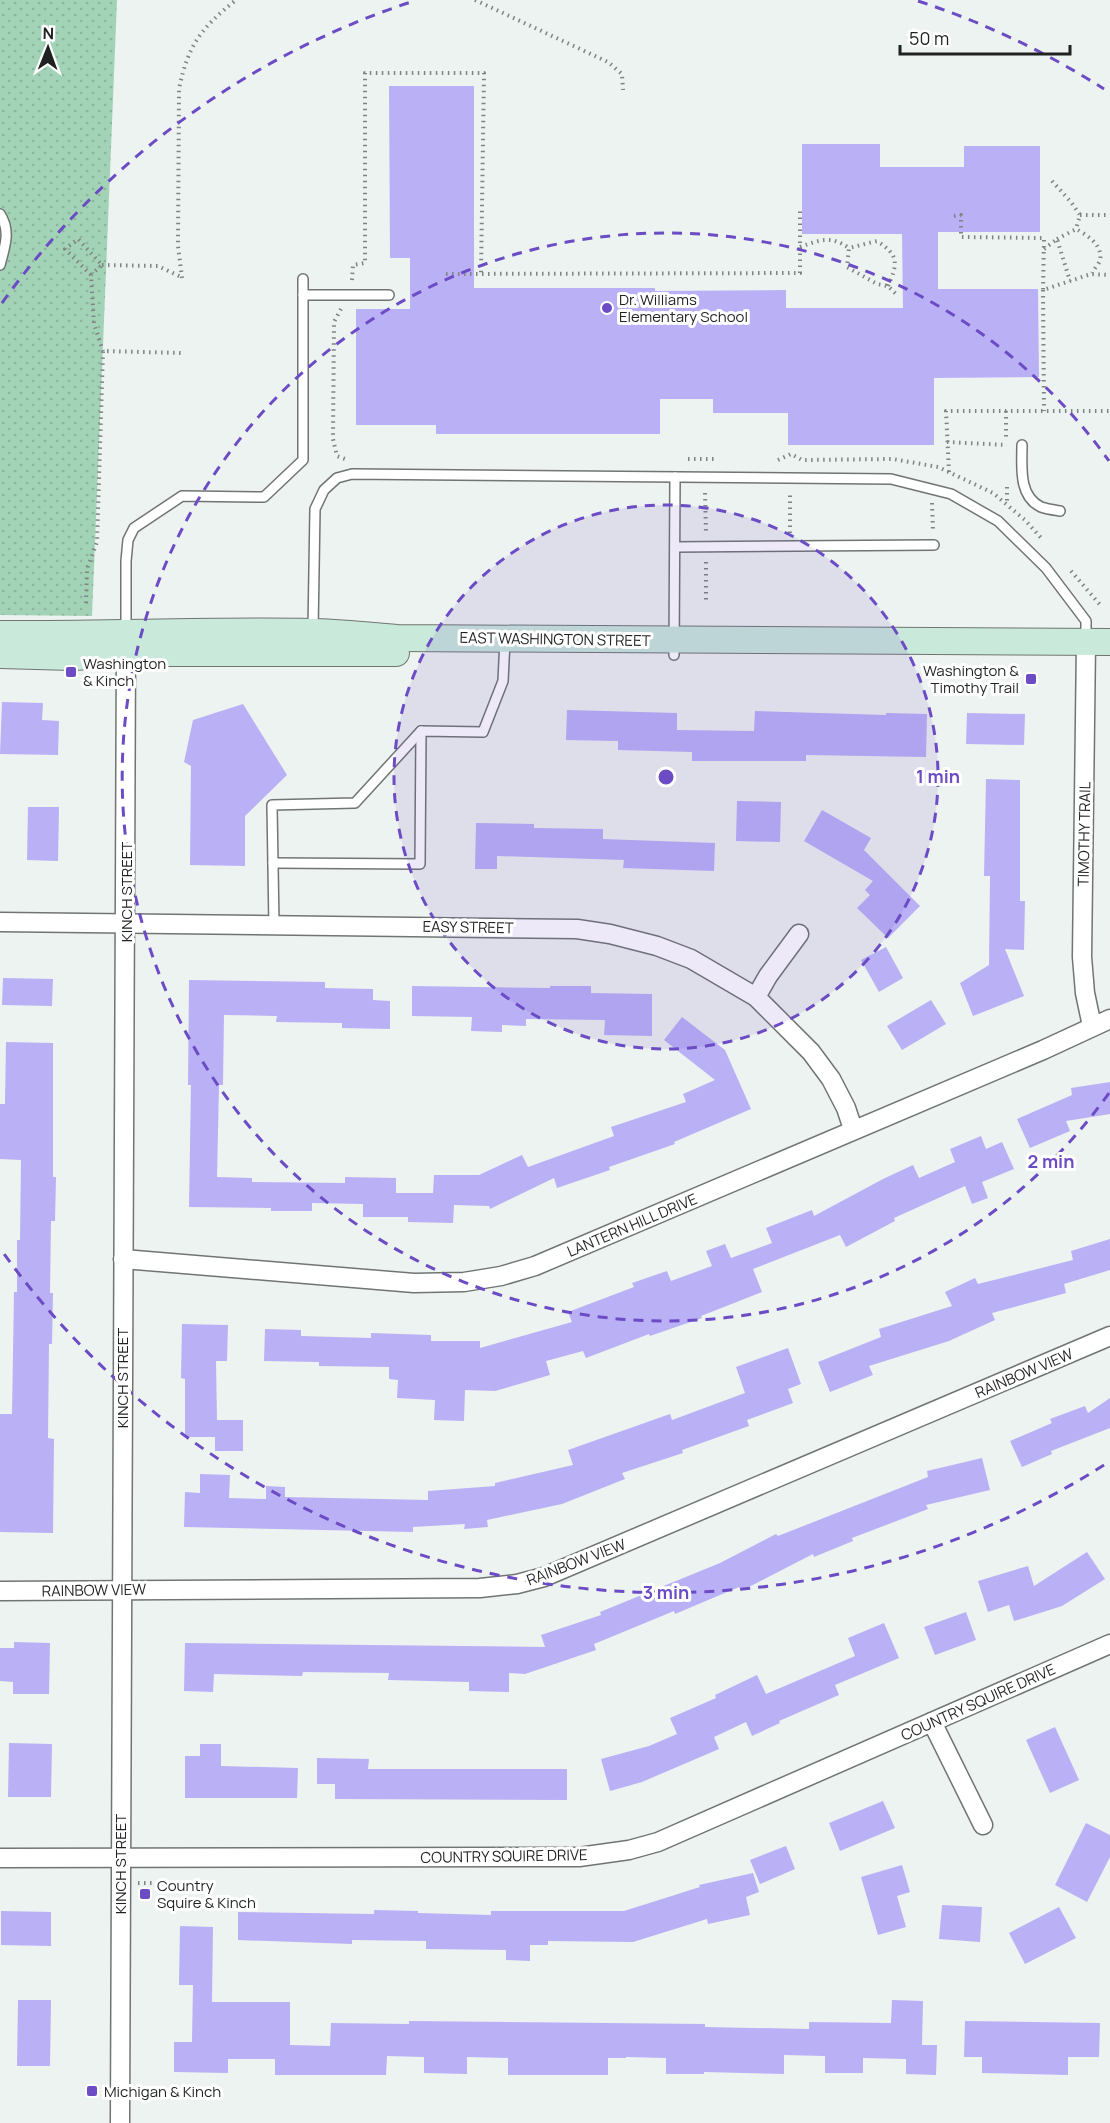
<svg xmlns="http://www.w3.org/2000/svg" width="1110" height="2123" viewBox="0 0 1110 2123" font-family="Manrope,sans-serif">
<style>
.grass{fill:url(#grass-dots)}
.building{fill:#bab0f5}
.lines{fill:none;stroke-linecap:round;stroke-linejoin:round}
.lane-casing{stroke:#707572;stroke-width:12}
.street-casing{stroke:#707572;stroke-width:21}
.secondary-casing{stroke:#707572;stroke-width:28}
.path{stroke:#7f8381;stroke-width:4;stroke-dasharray:1.5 4.5;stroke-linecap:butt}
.lane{stroke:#fff;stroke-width:9}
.street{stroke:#fff;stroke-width:18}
.secondary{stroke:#c9e9da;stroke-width:26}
.ring{fill:none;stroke:#6c4cc5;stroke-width:3;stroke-dasharray:10 8}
.poi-dot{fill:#6c4cc5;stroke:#fff;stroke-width:2}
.labels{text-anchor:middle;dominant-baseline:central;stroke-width:6;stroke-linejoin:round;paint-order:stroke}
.poi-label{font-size:15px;fill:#1f2220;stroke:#fff;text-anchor:start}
.street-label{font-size:15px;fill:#1f2220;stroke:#fff}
.centre{fill:#6c4cc5;stroke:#fff;stroke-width:3}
.ring-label{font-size:18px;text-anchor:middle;font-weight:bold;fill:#6c4cc5;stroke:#fff;stroke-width:6;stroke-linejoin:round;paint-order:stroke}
</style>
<defs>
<pattern id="grass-dots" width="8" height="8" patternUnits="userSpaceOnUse" patternTransform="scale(1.5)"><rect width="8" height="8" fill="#a3d3b7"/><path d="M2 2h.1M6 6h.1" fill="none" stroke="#8cb59d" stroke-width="1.8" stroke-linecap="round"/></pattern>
</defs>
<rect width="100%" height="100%" fill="#edf3f0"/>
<polygon class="grass" points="0,0 117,0 92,616 0,615"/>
<g class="building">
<polygon points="389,86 474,86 474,288 655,288 655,291 786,290 786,308 903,308 902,234 802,234 802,144 880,144 880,167 964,167 964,146 1040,146 1040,232 938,232 938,289 1038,289 1039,377 934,378 934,445 788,445 788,413 713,413 713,399 660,399 660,434 436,434 436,425 356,425 356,309 410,309 410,258 390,258"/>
<polygon points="2,702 43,703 42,720 59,721 58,755 0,754"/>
<polygon points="243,704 287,775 245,816 245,866 190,865 191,766 184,762 193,720"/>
<polygon points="567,710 677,713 677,730 754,731 755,711 886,715 886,713 927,714 926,757 806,755 806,761 692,761 692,752 618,750 618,741 566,740"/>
<polygon points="967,713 1025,714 1024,745 966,744"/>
<polygon points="986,779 1020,780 1020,901 1025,901 1024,950 1005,949 1024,996 973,1016 960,983 989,965 990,876 984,876"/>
<polygon points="737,801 781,802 780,842 736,841"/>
<polygon points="28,807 59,807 58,861 27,860"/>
<polygon points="822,810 871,838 864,850 920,906 888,938 857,908 870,895 865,890 873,881 804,841"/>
<polygon points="476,823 534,824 534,828 603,829 603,839 715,843 714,871 623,868 624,860 497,856 497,869 475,869"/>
<polygon points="886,947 903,978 879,992 861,960"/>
<polygon points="3,978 53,979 52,1006 2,1005"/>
<polygon points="189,980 325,982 325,988 373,989 373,1000 390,1001 390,1029 342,1028 342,1023 276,1022 277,1016 224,1015 223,1085 219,1085 217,1177 252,1178 252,1182 345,1183 345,1177 396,1178 396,1193 433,1193 434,1175 479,1175 522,1155 528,1167 614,1136 611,1127 686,1102 683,1094 715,1080 664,1040 682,1017 725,1050 751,1109 674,1142 675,1144 609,1167 610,1170 557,1188 554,1178 490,1209 489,1206 454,1205 453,1223 408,1222 408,1217 363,1217 363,1204 312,1203 312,1211 271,1211 271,1208 189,1207 191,1085 188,1085"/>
<polygon points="412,986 550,988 550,986 591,986 591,993 652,994 652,1036 604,1035 605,1020 526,1019 526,1026 502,1025 502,1032 471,1031 472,1017 412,1016"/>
<polygon points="931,1000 946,1024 902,1050 887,1026"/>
<polygon points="6,1042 53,1043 53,1177 56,1177 55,1221 51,1221 50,1293 53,1293 52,1344 49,1344 48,1438 54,1439 53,1533 0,1532 0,1414 12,1414 14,1292 17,1292 17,1240 20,1240 21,1160 0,1159 0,1104 5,1104"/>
<polygon points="1110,1082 1110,1114 1066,1121 1070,1131 1030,1148 1017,1119 1072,1095 1071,1088"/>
<polygon points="981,1136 986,1149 1002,1142 1014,1169 982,1182 988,1198 972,1204 965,1186 894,1218 895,1221 846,1247 840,1235 753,1269 762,1292 701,1316 702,1318 650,1336 649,1334 586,1358 583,1351 546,1361 550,1375 495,1391 465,1390 464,1421 434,1420 435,1400 397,1398 398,1380 389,1379 389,1367 319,1366 319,1362 264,1361 265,1329 301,1330 301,1336 371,1338 371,1333 431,1335 431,1341 480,1341 480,1348 572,1322 568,1312 634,1287 632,1283 667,1271 671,1281 712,1266 706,1251 725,1244 731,1258 772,1243 766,1228 812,1210 814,1216 883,1179 913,1165 919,1178 955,1162 950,1149"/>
<polygon points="1110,1239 1110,1270 1064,1284 1066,1293 992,1313 995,1320 949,1341 869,1366 873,1375 830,1392 818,1362 881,1337 879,1329 952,1306 945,1292 975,1278 978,1284 1073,1260 1071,1251"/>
<polygon points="182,1324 228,1325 227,1361 216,1361 217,1420 243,1420 243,1451 215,1451 215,1437 185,1437 185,1379 181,1378"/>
<polygon points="788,1348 801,1384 788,1389 793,1403 747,1420 749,1426 682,1450 683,1453 622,1473 625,1479 562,1504 487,1520 488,1527 464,1529 465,1524 413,1527 413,1532 184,1527 185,1492 200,1493 200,1474 230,1475 229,1498 266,1499 266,1486 285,1487 285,1497 428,1500 428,1491 495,1486 495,1483 573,1465 568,1450 670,1414 672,1420 745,1393 736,1367"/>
<polygon points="1110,1398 1110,1428 1051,1451 1052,1454 1022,1467 1010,1441 1052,1423 1050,1419 1085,1406 1088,1413"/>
<polygon points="982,1458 990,1490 926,1505 928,1509 852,1538 853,1541 814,1557 813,1554 741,1591 739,1587 675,1614 674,1611 594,1644 596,1650 525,1674 509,1673 509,1692 469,1691 469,1682 388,1680 389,1673 303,1672 302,1676 214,1674 213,1692 184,1691 185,1643 545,1647 541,1635 601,1615 600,1612 720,1563 776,1534 778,1536 928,1477 927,1471"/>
<polygon points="1087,1552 1105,1579 1062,1606 1014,1621 1009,1605 988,1612 978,1581 1028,1566 1034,1586"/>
<polygon points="966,1612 976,1640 935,1655 924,1627"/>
<polygon points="884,1623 899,1658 835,1685 839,1695 779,1721 780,1723 752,1736 746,1722 714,1737 719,1749 642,1782 610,1791 601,1759 649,1746 677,1734 670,1718 716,1698 715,1695 757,1675 766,1694 855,1656 848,1638"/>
<polygon points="14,1642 50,1643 49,1694 13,1694 13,1682 0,1681 0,1648 14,1648"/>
<polygon points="1055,1727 1079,1780 1050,1793 1026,1740"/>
<polygon points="9,1743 52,1744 51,1797 8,1797"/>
<polygon points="200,1744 221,1744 221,1766 298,1768 297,1798 185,1798 185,1756 200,1756"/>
<polygon points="317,1758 369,1759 368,1769 567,1769 567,1800 335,1799 335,1784 317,1784"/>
<polygon points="883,1801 895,1828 840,1851 829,1823"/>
<polygon points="1086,1823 1110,1835 1110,1857 1087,1902 1055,1885"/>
<polygon points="786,1846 795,1869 760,1884 750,1860"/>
<polygon points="902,1865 910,1892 897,1896 906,1927 878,1935 861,1877"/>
<polygon points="753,1873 759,1892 746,1897 750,1915 708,1924 707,1919 633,1942 548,1941 548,1945 530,1945 530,1961 506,1960 506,1950 426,1949 426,1941 352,1940 352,1944 238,1940 238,1912 374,1914 374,1910 418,1911 418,1913 491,1915 491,1911 624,1911 700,1887 699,1885"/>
<polygon points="942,1905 982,1907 980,1942 939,1939"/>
<polygon points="1059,1907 1076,1938 1025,1964 1009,1933"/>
<polygon points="1,1911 51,1912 51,1946 1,1945"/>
<polygon points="180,1926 213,1927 212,2002 290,2002 290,2045 330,2046 331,2023 409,2024 409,2021 705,2024 705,2027 809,2029 809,2022 891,2023 892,2000 923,2001 922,2045 937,2045 936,2075 906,2074 906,2059 863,2058 863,2073 825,2073 825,2056 784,2055 784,2074 704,2072 704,2074 666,2074 666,2058 626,2057 626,2058 608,2058 608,2075 508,2075 508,2058 467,2057 467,2074 424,2073 424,2057 387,2056 386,2075 275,2075 275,2059 228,2059 228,2073 174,2072 174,2042 192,2042 193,1985 179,1985"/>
<polygon points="18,2000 51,2000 50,2066 17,2066"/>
<polygon points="965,2021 1100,2023 1099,2057 1068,2057 1068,2075 982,2073 982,2057 964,2057"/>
</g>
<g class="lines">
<g class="lane-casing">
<g id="lane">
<path d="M 0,214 C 11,231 5,246 0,265"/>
<polyline points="303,295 389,295"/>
<path d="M 1022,445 C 1022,466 1018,496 1041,507 C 1047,509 1054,510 1060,511"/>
<polyline points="675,547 934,545"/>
<polyline points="313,630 315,509 324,490 337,478 352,474 891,479 951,494 998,521 1046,568 1086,621 1086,639"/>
<polyline points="126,631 126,561 128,540 134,528 182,496 264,497 303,460 303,279"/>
<polyline points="674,655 675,477"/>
<polyline points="273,863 420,864 421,731"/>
<polyline points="274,926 272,805 355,803 421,731 483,732 503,681 505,640"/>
</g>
</g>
<g class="street-casing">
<g id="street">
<polyline points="1086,642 1082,957 1085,993 1092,1026"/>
<polyline points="0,922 577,929 610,934 657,946 691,959 756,997 811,1052 831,1079 846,1108 853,1129"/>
<polyline points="756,997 768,976 799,934"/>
<polyline points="123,1259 414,1283 464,1282 501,1276 535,1266 1043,1050 1110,1019"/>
<polyline points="0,1591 480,1588 517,1584 544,1577 1110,1336"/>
<polyline points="932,1722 983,1825"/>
<polyline points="0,1858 579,1857 629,1850 658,1842 1110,1644"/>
<polyline points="120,2123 126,644"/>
</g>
</g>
<g class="secondary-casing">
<g id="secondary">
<path d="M 0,634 C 104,635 207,630 311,632 C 339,632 368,636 397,638 L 1110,642"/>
<polyline points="0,655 72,657 159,653 396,653"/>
</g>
</g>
<g class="path">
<polyline points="475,0 608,62 622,74 623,90"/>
<polyline points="1052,181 1071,202 1080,215 1076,229"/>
<polyline points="1080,215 1110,215"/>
<polyline points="954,216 961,215 961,237 1044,238 1043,290 1091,274 1110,275"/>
<path d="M 1057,239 L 1076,229 C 1087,235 1103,245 1100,260 C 1099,264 1094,269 1092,273"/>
<path d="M 800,247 C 820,240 830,235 849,248"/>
<polyline points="1044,249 1057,239 1070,281"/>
<polyline points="102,265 158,266 181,277"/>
<polyline points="446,274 800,273 800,211"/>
<polyline points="91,275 65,249 78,239 102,265 91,275 94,324 103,351"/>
<path d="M 182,278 L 178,246 L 179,89 C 188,45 201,28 236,0"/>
<polyline points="352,280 353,265 365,263 365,73 484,73 481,274"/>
<path d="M 888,286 C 898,263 899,255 877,241 L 849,248 L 847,267 L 877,284 L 888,286 L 896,294"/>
<polyline points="1043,290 1044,411"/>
<polyline points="341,309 334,322 333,439 337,456 345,459"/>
<polyline points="1006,411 1006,440"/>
<polyline points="947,442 1007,445"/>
<polyline points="688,459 717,459"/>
<polyline points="778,460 791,454 802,460 893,459 938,467 993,493 1026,521 1042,539"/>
<polyline points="949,472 946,411 1110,411"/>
<polyline points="1007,487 1007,505"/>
<polyline points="705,493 706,534"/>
<polyline points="932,503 933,532"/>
<polyline points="790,533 790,492"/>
<polyline points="706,562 706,603"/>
<polyline points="1071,571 1102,607"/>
<polyline points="86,603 87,569 97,542 103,351 182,353"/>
<polyline points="138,1883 156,1883"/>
</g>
<use href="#lane" class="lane"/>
<use href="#street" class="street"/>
<use href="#secondary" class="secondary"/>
</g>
<circle cx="666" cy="777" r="272" fill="#6c4cc5" fill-opacity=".12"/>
<g class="ring">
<circle cx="666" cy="777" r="272"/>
<path d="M1109 1093A544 544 0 1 1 1109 461"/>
<path d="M1104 1465A816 816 0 0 1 2 1251M2 303A816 816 0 0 1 414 1M918 1A816 816 0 0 1 1104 89"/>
</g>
<g class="poi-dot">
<circle cx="607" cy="308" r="6"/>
<rect x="65" y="666" width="12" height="12" rx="3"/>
<rect x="1025" y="673" width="12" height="12" rx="3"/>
<rect x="139" y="1888" width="12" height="12" rx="3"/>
<rect x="86" y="2085" width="12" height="12" rx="3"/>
</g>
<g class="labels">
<g class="poi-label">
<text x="619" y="299">Dr. Williams<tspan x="619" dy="17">Elementary School</tspan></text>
<text x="83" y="663">Washington<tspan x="83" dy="17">&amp; Kinch</tspan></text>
<text x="1019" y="670" text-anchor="end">Washington &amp;<tspan x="1019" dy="17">Timothy Trail</tspan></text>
<text x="157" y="1885">Country<tspan x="157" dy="17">Squire &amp; Kinch</tspan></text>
<text x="104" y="2091">Michigan &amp; Kinch</text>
</g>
<g class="street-label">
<text transform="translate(555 639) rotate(1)">EAST WASHINGTON STREET</text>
<text transform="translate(1084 834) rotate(-89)">TIMOTHY TRAIL</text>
<text transform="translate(126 892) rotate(-90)">KINCH STREET</text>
<text transform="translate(468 927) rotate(1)">EASY STREET</text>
<text transform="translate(632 1225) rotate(-23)">LANTERN HILL DRIVE</text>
<text transform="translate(1024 1373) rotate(-23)">RAINBOW VIEW</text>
<text transform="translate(122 1378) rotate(-90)">KINCH STREET</text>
<text transform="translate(576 1562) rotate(-21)">RAINBOW VIEW</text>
<text transform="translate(94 1590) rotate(-1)">RAINBOW VIEW</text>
<text transform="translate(978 1702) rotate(-24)">COUNTRY SQUIRE DRIVE</text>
<text transform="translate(504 1856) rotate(-1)">COUNTRY SQUIRE DRIVE</text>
<text transform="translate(120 1864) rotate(-90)">KINCH STREET</text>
</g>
</g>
<circle cx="666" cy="777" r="9" class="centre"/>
<g class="ring-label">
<text x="938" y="783">1 min</text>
<text x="1051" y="1168">2 min</text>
<text x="666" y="1599">3 min</text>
</g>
<g transform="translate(48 48) rotate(1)" stroke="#ffffff" stroke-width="4.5" paint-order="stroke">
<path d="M0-4.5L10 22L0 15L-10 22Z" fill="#1f2220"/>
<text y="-9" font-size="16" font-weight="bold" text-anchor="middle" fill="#1f2220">N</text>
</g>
<path d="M900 45v9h170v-9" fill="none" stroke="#1f2220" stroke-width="3"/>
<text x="909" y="45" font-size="18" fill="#1f2220" stroke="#ffffff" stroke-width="4.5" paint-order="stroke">50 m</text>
</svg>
